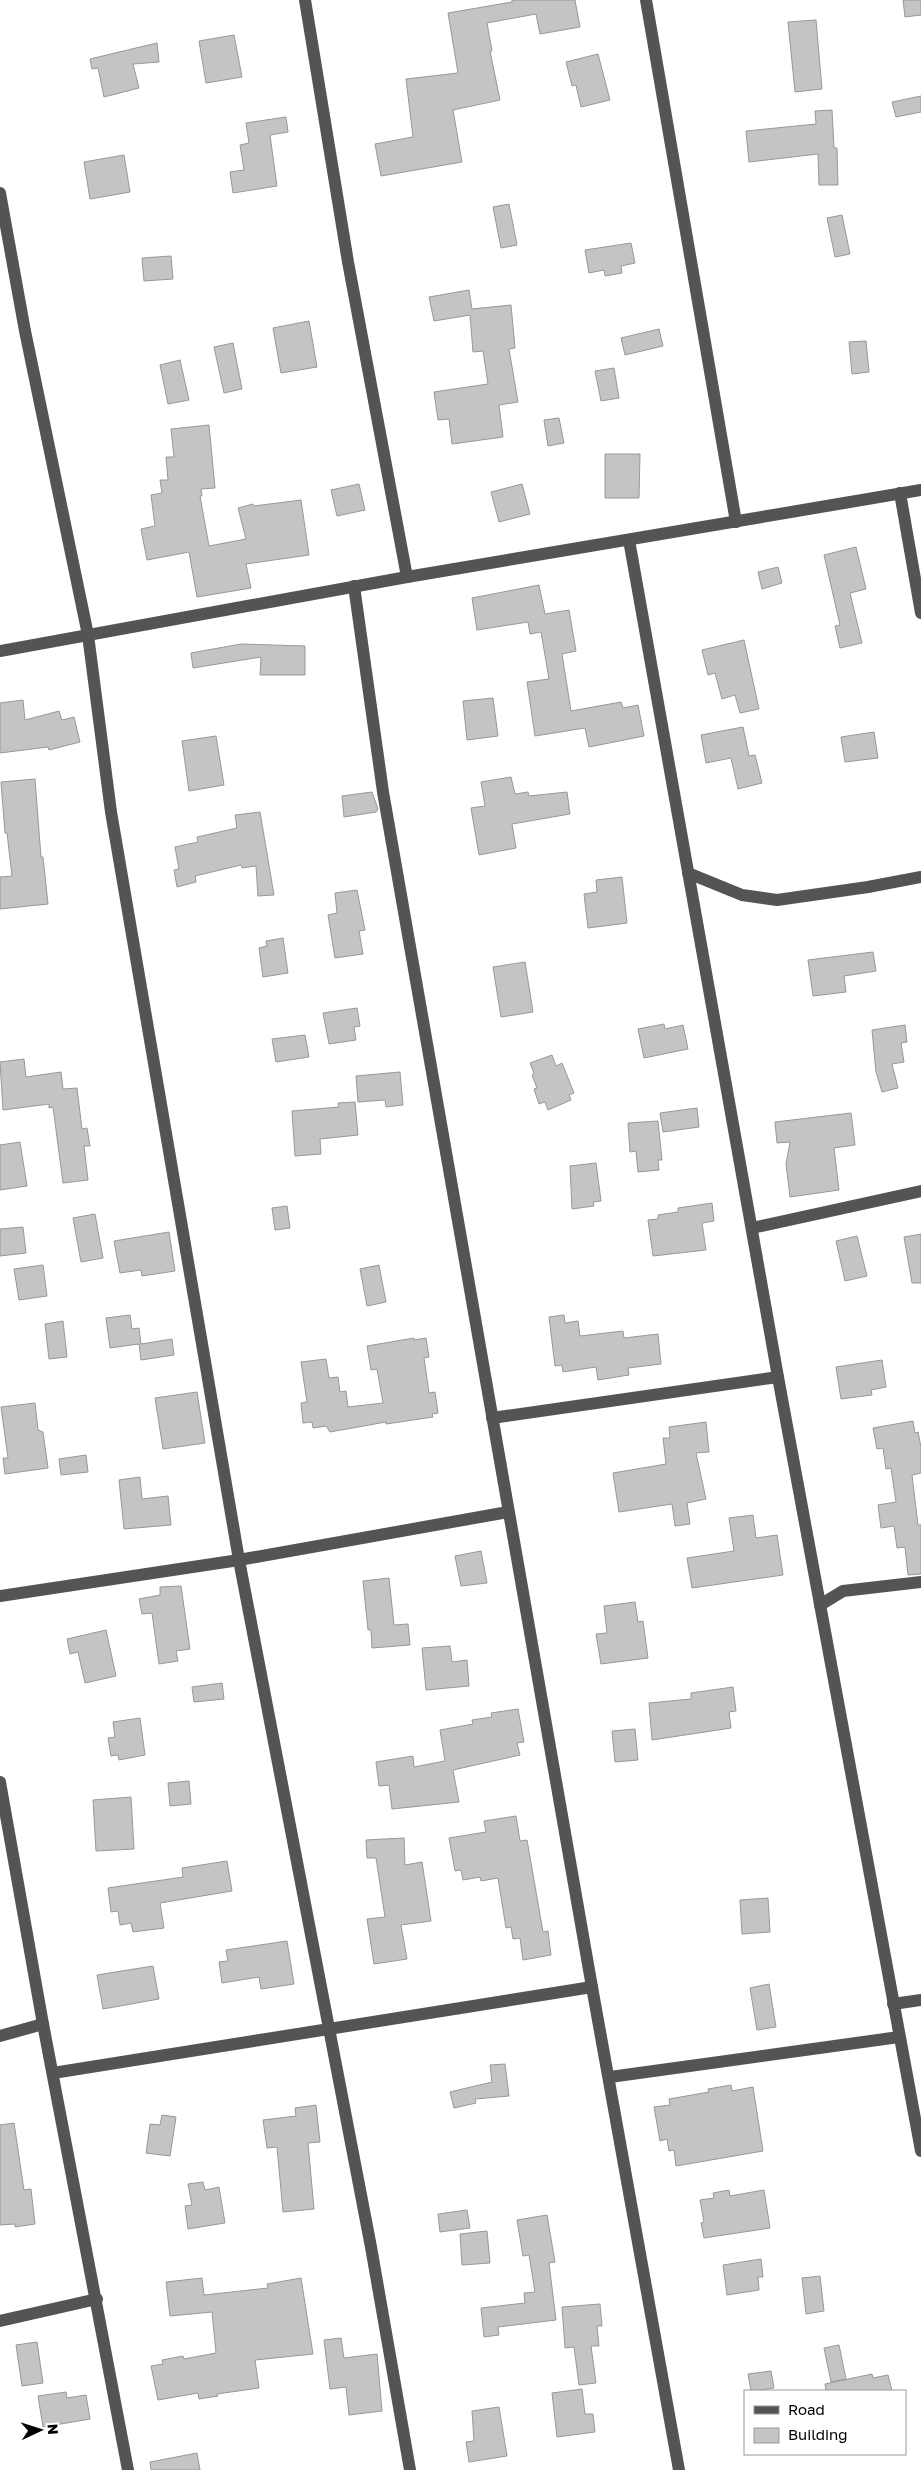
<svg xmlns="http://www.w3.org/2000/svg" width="921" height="2470" viewBox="0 0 921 2470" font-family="'Golos Text',sans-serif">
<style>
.building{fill:#c4c4c4;stroke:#989898}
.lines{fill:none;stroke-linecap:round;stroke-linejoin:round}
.minor{stroke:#545454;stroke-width:12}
</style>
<rect width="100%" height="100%" fill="#fff"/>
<g class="building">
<polygon points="512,0 575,0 580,27 540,34 536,14 487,23 492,51 490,51 500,100 453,110 462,162 381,176 375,144 413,137 406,79 458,73 448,13 512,2"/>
<polygon points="903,0 921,0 921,15 905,17"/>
<polygon points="816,20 822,89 795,92 788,22"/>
<polygon points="234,35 242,77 206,83 199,41"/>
<polygon points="157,43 159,62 133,64 139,88 104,97 98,68 92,69 90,59"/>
<polygon points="598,54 610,100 581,107 576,85 572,86 566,62"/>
<polygon points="921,96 921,112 896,117 892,102"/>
<polygon points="832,110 834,148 837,148 838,185 819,185 818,154 749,162 746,131 816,124 815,111"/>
<polygon points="286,117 288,132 270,135 277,186 233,193 230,172 244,170 240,145 249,143 246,123"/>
<polygon points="124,155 130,192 90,199 84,162"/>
<polygon points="509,204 517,245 501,248 493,207"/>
<polygon points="842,215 850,254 835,257 827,218"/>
<polygon points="631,243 635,263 621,266 622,273 605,276 604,270 589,273 585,250"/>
<polygon points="171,256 173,279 144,281 142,258"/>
<polygon points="469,290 472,309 511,305 515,348 509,349 518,402 499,405 503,437 452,444 449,419 438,420 434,392 488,384 483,351 473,352 470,315 434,321 429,297"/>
<polygon points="309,321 317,367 281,373 273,328"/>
<polygon points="659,329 663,346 625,355 621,338"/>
<polygon points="866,341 869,372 852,374 849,342"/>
<polygon points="233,343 242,389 224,393 214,347"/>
<polygon points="180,360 189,400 168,404 160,365"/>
<polygon points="614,368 619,398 601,401 595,371"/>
<polygon points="559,418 564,443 548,446 544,420"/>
<polygon points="209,425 215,488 201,489 202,496 200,496 209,546 246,539 238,508 253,504 254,506 301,500 309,555 246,564 251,588 197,597 189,552 147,560 141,529 155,526 151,495 162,493 160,480 168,480 166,457 174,457 171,429"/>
<polygon points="605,454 640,454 639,498 605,498"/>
<polygon points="359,484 365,510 337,516 331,490"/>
<polygon points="522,484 530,514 499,522 491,492"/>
<polygon points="856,547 866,589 850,593 862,643 840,648 835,626 840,625 824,555"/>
<polygon points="778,567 782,583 762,589 758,572"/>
<polygon points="539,585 545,614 569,610 576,651 562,654 571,711 621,702 623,708 638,705 644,736 589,747 585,728 535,736 527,682 549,679 541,632 530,634 528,622 477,630 472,598"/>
<polygon points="744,640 759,709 740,713 735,695 722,699 715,673 708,675 702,650"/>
<polygon points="241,644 305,646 305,675 260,675 261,657 193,668 191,653"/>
<polygon points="493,698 498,736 467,740 463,701"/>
<polygon points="23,700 25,720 59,711 62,720 74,717 80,742 49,750 48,747 0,753 0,703"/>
<polygon points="743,727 749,756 755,755 762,783 738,789 731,758 706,763 701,735"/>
<polygon points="874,732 878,758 845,762 841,737"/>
<polygon points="216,736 224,785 189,791 182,741"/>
<polygon points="511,777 515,794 528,792 529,796 567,792 570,814 512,824 516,848 479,855 471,808 485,806 481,782"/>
<polygon points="35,779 41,857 43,857 48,904 0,909 0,877 12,876 7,833 5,833 1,782"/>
<polygon points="372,792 378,809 376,812 344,817 342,796"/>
<polygon points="260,812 274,895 258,896 256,866 242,868 241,865 195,876 196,882 177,887 174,870 179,869 175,847 198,842 197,837 237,828 235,815"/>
<polygon points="622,877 627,923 588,928 584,894 597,892 596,880"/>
<polygon points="357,890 365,930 359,931 363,954 335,958 328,915 337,913 335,893"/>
<polygon points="283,938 288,973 263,977 259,948 267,946 266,941"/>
<polygon points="873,952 876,971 844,976 846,992 813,996 808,960"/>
<polygon points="525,962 533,1012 501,1017 493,967"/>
<polygon points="357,1008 360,1026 354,1027 356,1040 329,1044 323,1013"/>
<polygon points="664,1024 665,1029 683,1025 688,1049 644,1058 638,1029"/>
<polygon points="905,1025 907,1042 901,1043 904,1062 892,1064 898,1088 882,1092 876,1072 872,1030"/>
<polygon points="305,1035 309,1057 276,1062 272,1039"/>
<polygon points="552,1055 556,1066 562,1063 574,1093 569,1095 571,1100 548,1110 545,1102 539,1104 534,1089 537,1088 532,1075 534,1073 530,1063"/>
<polygon points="24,1059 26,1077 61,1072 63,1089 77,1088 82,1129 87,1128 90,1146 84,1146 88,1180 63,1183 53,1107 49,1108 49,1104 3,1110 0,1062"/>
<polygon points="400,1072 403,1105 386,1107 385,1100 358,1102 356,1076"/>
<polygon points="355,1102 358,1135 320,1139 321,1154 295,1156 292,1111 339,1107 338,1103"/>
<polygon points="697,1108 699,1127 663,1132 660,1113"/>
<polygon points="851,1113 855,1145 834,1148 839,1190 790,1197 786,1164 790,1142 777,1143 775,1122"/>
<polygon points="658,1121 662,1160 658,1160 659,1170 638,1172 636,1151 630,1152 628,1123"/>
<polygon points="20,1142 27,1186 0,1190 0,1145"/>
<polygon points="596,1163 601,1201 593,1202 594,1206 572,1209 570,1166"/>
<polygon points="712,1203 714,1221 702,1223 706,1250 653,1256 648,1220 658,1219 658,1215 678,1212 678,1208"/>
<polygon points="287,1206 290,1228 275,1230 272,1208"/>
<polygon points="95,1214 103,1258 81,1262 73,1218"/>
<polygon points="23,1227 26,1253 0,1256 0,1229"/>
<polygon points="169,1232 175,1271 142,1276 141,1270 120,1273 114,1241"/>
<polygon points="921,1234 921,1283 912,1283 904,1237"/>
<polygon points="857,1236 867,1276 845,1281 836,1241"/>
<polygon points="43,1265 47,1296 19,1300 14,1269"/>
<polygon points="379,1265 386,1302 367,1306 360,1269"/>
<polygon points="130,1315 132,1329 139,1328 141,1344 172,1339 174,1355 141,1360 139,1344 110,1348 106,1318"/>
<polygon points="564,1315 565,1323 578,1321 580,1336 623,1331 624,1338 658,1334 661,1364 628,1368 629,1375 598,1380 596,1367 563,1372 562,1365 555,1366 549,1317"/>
<polygon points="63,1321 67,1357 49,1359 45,1324"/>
<polygon points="414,1338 414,1340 426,1338 429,1357 424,1358 429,1393 435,1392 438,1413 432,1414 433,1417 386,1424 386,1422 330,1432 326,1426 313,1428 312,1422 303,1423 301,1403 307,1402 301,1362 326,1359 329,1378 338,1377 340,1392 346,1391 348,1407 383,1403 377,1369 371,1370 367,1346"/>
<polygon points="882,1360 886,1387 871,1390 872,1395 841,1399 836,1367"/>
<polygon points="197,1392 205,1443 163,1449 155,1398"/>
<polygon points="35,1403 38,1430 43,1432 48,1468 5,1474 3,1458 8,1458 1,1407"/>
<polygon points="913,1421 915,1433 918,1432 921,1447 921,1473 912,1475 918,1525 921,1525 921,1574 908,1575 905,1547 897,1548 894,1526 881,1528 878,1505 896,1502 891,1468 886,1469 883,1448 877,1449 873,1428"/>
<polygon points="706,1422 709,1452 696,1453 706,1499 687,1503 690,1524 675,1526 672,1504 619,1512 613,1473 666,1464 663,1438 670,1438 669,1427"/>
<polygon points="86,1455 88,1472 61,1475 59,1459"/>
<polygon points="140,1477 142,1499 168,1496 171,1525 124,1529 119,1480"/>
<polygon points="753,1515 756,1538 777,1535 783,1575 692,1588 687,1558 734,1551 729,1518"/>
<polygon points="481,1551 487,1583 461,1586 455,1556"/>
<polygon points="389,1578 394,1625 408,1624 410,1645 372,1648 371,1630 368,1630 363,1581"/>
<polygon points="181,1586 190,1649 176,1651 178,1661 159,1664 152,1613 142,1614 139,1599 160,1595 160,1587"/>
<polygon points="635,1602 638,1622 643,1621 648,1658 601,1664 596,1634 607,1633 604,1606"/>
<polygon points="106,1630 116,1676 85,1683 78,1652 70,1654 67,1639"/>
<polygon points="450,1646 452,1662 467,1660 469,1686 426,1690 422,1648"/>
<polygon points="222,1683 224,1699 194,1702 192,1687"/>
<polygon points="733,1687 736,1711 729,1712 731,1728 652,1740 649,1703 691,1699 691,1693"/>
<polygon points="518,1709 524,1742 517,1743 520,1755 453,1770 459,1802 392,1809 389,1785 379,1786 376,1762 413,1756 414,1767 445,1761 440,1730 473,1724 472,1720 492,1717 491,1713"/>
<polygon points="140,1718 145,1755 119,1760 118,1755 111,1756 108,1738 115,1737 113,1722"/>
<polygon points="635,1729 638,1760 615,1762 612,1731"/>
<polygon points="189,1781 191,1804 170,1806 168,1783"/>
<polygon points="131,1797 134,1849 96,1851 93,1800"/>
<polygon points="516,1816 520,1841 527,1840 543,1932 548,1931 551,1955 523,1960 520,1938 513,1939 511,1927 506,1928 498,1878 481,1881 480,1877 463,1880 461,1870 455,1871 449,1838 486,1832 484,1821"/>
<polygon points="404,1838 405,1865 422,1862 431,1921 401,1925 407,1959 374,1964 367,1919 385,1917 376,1858 367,1858 366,1840"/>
<polygon points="227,1861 232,1891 160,1903 164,1928 133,1932 131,1923 120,1925 118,1911 111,1912 108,1888 183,1877 182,1868"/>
<polygon points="768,1898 770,1932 742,1934 740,1900"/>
<polygon points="287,1941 294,1984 261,1989 259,1977 222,1983 219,1962 228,1961 226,1950"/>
<polygon points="153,1966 159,1999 103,2009 97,1975"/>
<polygon points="769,1984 776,2027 757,2030 750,1988"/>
<polygon points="505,2064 509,2096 475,2099 476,2103 454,2108 450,2092 492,2082 490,2065"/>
<polygon points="731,2085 732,2091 753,2087 763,2151 676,2166 674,2150 669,2151 667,2139 660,2141 654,2107 670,2105 669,2099 709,2092 708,2089"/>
<polygon points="316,2105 320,2142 308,2143 314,2209 283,2212 277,2147 267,2148 263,2120 296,2116 295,2108"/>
<polygon points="162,2115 176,2117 170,2156 146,2153 150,2124 160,2125"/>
<polygon points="14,2123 24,2190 31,2189 35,2224 15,2227 15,2224 0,2225 0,2125"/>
<polygon points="203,2182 205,2190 219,2187 225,2223 188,2229 185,2206 192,2205 188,2184"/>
<polygon points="729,2190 730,2196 764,2190 770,2228 704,2238 701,2223 704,2222 700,2200 714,2198 713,2193"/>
<polygon points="467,2210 470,2228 440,2232 438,2214"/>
<polygon points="547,2215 555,2262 549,2263 556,2320 498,2327 499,2335 484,2337 481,2308 525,2303 524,2293 535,2292 529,2255 523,2256 517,2220"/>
<polygon points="487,2231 490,2263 462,2265 460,2234"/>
<polygon points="761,2259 763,2277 758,2277 759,2290 727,2295 723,2265"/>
<polygon points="820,2276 824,2311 806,2314 802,2278"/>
<polygon points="202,2278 204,2295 268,2288 267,2284 301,2278 313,2354 255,2360 259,2388 217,2394 218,2396 199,2399 198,2393 158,2400 151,2366 163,2364 162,2360 183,2356 184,2359 216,2353 212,2312 170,2316 166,2282"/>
<polygon points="600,2304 602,2326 597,2326 599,2346 591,2346 596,2383 579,2385 574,2347 565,2348 562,2307"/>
<polygon points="341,2338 344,2358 377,2354 382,2411 349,2415 346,2387 330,2389 324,2340"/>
<polygon points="37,2342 43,2383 22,2386 16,2345"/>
<polygon points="839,2345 846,2379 831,2382 824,2348"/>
<polygon points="771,2371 774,2388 751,2391 748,2374"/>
<polygon points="872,2374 873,2378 888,2375 892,2391 826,2391 825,2384"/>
<polygon points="582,2389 585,2414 593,2414 595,2432 557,2437 552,2393"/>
<polygon points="66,2392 67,2398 86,2395 90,2419 43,2427 38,2396"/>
<polygon points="499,2407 507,2456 469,2462 466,2442 474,2441 472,2411"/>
<polygon points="197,2453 200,2470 151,2470 150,2462"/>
</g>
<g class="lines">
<g class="minor">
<polyline points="305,0 348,262 407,577"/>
<polyline points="646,0 736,522"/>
<polyline points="0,193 25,331 88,635 111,812 239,1560 371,2247 410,2470"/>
<polyline points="900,493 921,613"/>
<polyline points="629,540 778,1377 921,2151"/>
<polyline points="354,586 383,792 592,1987 679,2470"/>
<polyline points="0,651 407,577 921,490"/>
<polyline points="688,873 742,895 777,900 868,887 921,877"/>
<polyline points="752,1228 921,1191"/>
<polyline points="492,1418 778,1377"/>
<polyline points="0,1596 239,1560 508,1512"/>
<polyline points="820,1605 843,1591 921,1582"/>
<polyline points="0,1782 43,2024 128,2470"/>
<polyline points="893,2004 921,2000"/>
<polyline points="0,2036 43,2024"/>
<polyline points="53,2073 592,1987"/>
<polyline points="610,2077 899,2037"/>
<polyline points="0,2321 97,2299"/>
</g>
</g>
<rect x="744" y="2390" width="162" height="65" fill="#ffffff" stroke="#999999"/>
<rect x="754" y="2406" width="25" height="8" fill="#545454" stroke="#999999"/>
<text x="788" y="2415" font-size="15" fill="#000000">Road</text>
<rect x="754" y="2428" width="25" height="15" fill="#c4c4c4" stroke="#999999"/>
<text x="788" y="2440" font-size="15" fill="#000000">Building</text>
<g transform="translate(40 2430) rotate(86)" stroke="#ffffff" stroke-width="4" paint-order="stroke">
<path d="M0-4L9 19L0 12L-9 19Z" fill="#000000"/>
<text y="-8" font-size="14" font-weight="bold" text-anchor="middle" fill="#000000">N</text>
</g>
</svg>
